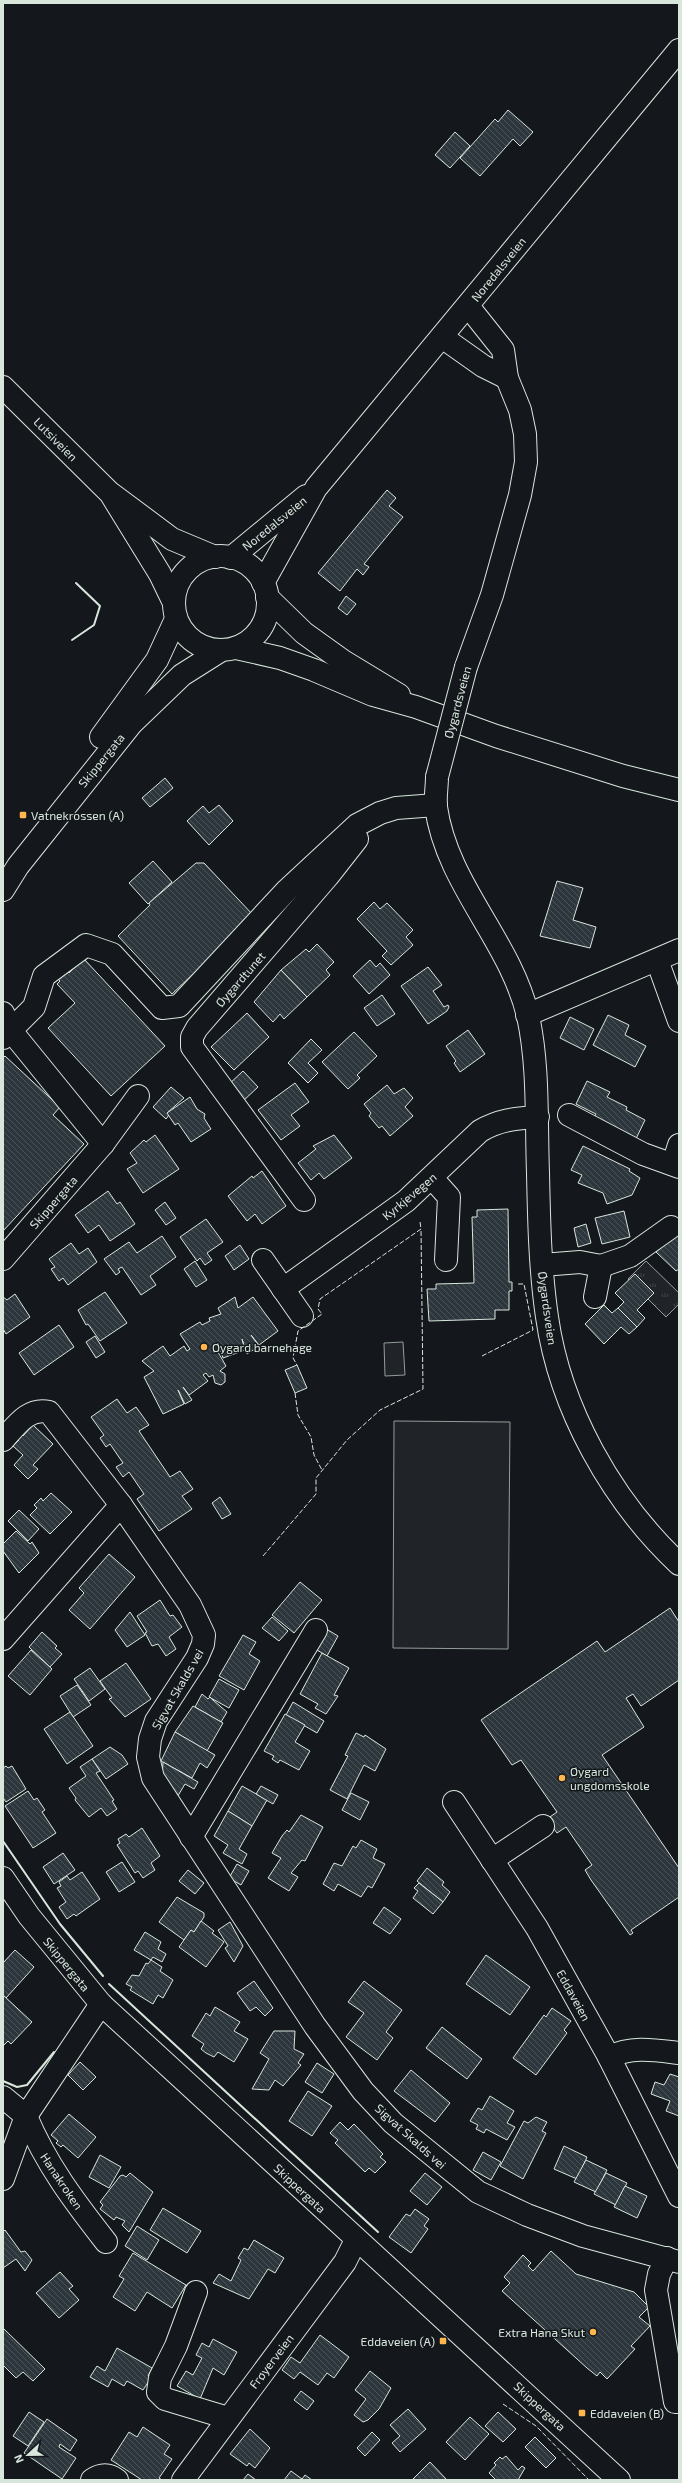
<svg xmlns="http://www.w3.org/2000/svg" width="682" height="2483" viewBox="0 0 682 2483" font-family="'Exo 2',sans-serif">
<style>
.park{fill:url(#park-tufts);stroke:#939e99}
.pitch{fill:#202428;stroke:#939e99}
.building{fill:url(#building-back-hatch);stroke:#d8e6dc}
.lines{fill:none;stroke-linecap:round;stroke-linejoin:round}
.minor-casing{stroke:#d8e6dc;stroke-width:24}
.major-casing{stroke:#d8e6dc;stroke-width:24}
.minor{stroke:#14181c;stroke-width:22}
.major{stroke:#14181c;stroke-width:22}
.minor-bridge-casing{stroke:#d8e6dc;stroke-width:24;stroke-linecap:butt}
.minor-bridge{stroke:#14181c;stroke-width:22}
.fence{stroke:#d8e6dc;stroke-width:1;stroke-dasharray:5 2;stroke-linecap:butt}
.wall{stroke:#d8e6dc;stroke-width:2}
.poi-dot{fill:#ffb74d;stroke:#14181c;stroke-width:1.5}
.labels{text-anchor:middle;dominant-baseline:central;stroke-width:3;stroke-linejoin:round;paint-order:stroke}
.street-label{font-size:12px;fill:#d8e6dc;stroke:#14181c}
.poi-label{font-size:12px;fill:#d8e6dc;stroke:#14181c;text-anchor:start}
</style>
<defs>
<pattern id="park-tufts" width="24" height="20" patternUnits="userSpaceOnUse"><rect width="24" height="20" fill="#202428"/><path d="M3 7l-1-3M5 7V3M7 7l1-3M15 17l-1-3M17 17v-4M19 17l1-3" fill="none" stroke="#404447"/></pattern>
<pattern id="building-back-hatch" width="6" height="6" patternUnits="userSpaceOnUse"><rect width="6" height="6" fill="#2c363c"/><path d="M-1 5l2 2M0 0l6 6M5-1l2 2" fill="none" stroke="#4a5358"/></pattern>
</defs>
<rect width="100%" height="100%" fill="#14181c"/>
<polygon class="park" points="646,1261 679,1293 679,1304 666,1317 628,1279"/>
<g class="pitch">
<polygon points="403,1342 405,1375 385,1376 384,1343"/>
<polygon points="394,1421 510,1422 508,1649 393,1648"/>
</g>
<g class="building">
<polygon points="508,110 533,132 520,146 513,139 480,176 460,158 495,119 498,122"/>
<polygon points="455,132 470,146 450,168 435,155"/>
<polygon points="387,490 396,498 389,506 403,517 364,564 369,567 363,575 357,569 340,591 318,573"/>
<polygon points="346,596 356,604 347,615 338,608"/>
<polygon points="165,778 173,788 150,807 142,798"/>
<polygon points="219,805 233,821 209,845 187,821 203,806 209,813"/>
<polygon points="153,861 172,882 148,904 129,883"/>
<polygon points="196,863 204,863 254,916 172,994 118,936 150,905 149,903"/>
<polygon points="557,881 583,888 573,920 596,927 590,948 540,936"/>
<polygon points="374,902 380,909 387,903 413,930 406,937 413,945 391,965 382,956 387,951 357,919"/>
<polygon points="317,944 334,962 326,970 330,975 307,997 281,970 306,949 309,952"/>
<polygon points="84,959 165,1046 111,1096 48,1028 75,1003 57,984 60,981 57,978 66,970 69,973 74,968 71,965"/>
<polygon points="370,960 376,967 380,963 390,975 369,994 353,976"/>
<polygon points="428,967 442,985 433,991 444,1007 448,1005 449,1007 447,1011 428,1024 401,986"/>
<polygon points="281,970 307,997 284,1019 280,1014 273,1022 254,1002"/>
<polygon points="382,995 395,1014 377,1026 364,1008"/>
<polygon points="247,1013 269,1037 234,1070 211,1047"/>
<polygon points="608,1015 629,1025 625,1035 646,1046 635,1067 593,1045"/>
<polygon points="570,1017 594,1029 584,1050 560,1038"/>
<polygon points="468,1030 485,1054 460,1072 454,1063 456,1061 446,1046"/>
<polygon points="354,1032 377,1056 357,1075 360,1078 348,1089 322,1062"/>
<polygon points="311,1039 322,1050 308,1063 318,1073 308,1083 288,1063"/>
<polygon points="5,1056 60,1107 53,1115 84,1144 3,1231 3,1058"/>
<polygon points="243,1071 258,1087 242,1102 227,1086"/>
<polygon points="587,1081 610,1092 607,1097 627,1107 626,1110 645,1120 634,1143 593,1119 596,1114 576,1104"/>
<polygon points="295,1083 309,1102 291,1115 300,1126 281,1140 258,1110"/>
<polygon points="387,1085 394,1094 404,1088 413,1098 405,1107 413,1116 390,1136 382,1126 379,1128 369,1116 371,1113 364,1104"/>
<polygon points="171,1087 184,1098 167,1113 169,1115 166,1119 153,1107"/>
<polygon points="190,1097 197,1109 205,1114 204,1118 211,1129 191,1142 178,1123 175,1125 167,1113"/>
<polygon points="155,1135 179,1169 143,1193 127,1169 137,1163 130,1153 144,1140 146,1142"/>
<polygon points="334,1135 352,1158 324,1179 319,1173 311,1180 298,1163 316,1149 313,1146"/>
<polygon points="583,1146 630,1169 629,1171 640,1178 632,1195 607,1204 603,1193 578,1183 582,1175 571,1170"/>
<polygon points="262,1171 286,1206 262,1224 255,1214 247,1221 228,1196 252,1176 253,1178"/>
<polygon points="108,1191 117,1204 120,1202 135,1224 110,1241 99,1225 88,1233 75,1215"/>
<polygon points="165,1202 176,1218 166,1225 155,1210"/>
<polygon points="508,1209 509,1282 512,1282 512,1291 509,1291 509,1310 495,1310 495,1319 429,1321 427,1289 436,1289 436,1284 474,1283 472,1217 477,1217 477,1210"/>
<polygon points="624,1211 630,1237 602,1244 595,1218"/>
<polygon points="206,1219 223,1242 207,1253 212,1260 205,1265 200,1258 197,1261 180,1237"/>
<polygon points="586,1224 591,1243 578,1247 574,1228"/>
<polygon points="676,1233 679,1236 679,1269 676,1271 656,1252"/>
<polygon points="162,1236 176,1257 150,1276 156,1285 141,1295 122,1267 118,1269 120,1272 116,1275 104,1259 129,1242 137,1253"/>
<polygon points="71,1243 79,1254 88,1248 97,1262 68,1285 63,1278 59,1281 51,1269 55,1267 49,1259"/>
<polygon points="240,1245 249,1259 234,1270 225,1256"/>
<polygon points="195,1261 207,1280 196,1287 184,1269"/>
<polygon points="635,1274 654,1293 637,1310 645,1318 637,1327 618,1308 624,1302 615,1293"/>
<polygon points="105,1292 127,1323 100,1341 88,1324 86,1325 78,1310"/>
<polygon points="15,1294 30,1317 6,1334 3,1329 3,1297 7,1300"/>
<polygon points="235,1297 238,1308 253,1297 278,1331 259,1345 251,1335 259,1346 247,1354 242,1339 245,1350 223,1358 221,1351 218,1352 226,1366 220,1371 225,1374 225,1382 221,1385 215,1383 213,1375 209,1377 206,1373 203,1375 208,1381 189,1395 183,1387 192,1400 185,1404 178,1390 184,1404 163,1414 144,1377 154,1371 142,1361 163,1346 170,1356 184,1346 187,1351 190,1349 180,1334 200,1322 202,1325 210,1321 209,1318 221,1314 218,1308"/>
<polygon points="604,1305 612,1313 618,1308 637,1327 629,1334 621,1327 604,1344 585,1324"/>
<polygon points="59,1325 74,1347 34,1375 19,1353"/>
<polygon points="95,1336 105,1352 96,1358 86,1342"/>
<polygon points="297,1365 307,1388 295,1393 285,1370"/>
<polygon points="117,1399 127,1413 136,1407 149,1425 139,1431 170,1477 180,1471 193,1489 182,1496 192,1509 159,1531 137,1499 144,1494 129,1472 123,1477 116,1467 123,1463 110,1444 106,1447 100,1438 104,1435 91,1417"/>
<polygon points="33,1425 53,1444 33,1465 38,1469 28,1479 14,1465 23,1455 13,1446 19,1440 16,1437 20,1433 23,1436"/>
<polygon points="51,1493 72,1512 50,1534 30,1515 37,1508 34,1505 41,1498 43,1501"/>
<polygon points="220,1497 231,1514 222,1519 212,1503"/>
<polygon points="19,1510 39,1529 28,1541 8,1521"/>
<polygon points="16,1531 30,1544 32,1542 39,1553 19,1573 3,1551 3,1544"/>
<polygon points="109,1554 135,1577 90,1629 69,1610 84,1593 79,1588"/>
<polygon points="300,1582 322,1600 294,1633 272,1615"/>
<polygon points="160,1600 170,1616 173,1615 182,1627 169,1637 176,1649 166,1656 158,1644 152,1646 145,1633 147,1632 137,1616"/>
<polygon points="670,1608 679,1622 679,1680 641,1706 633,1694 626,1698 644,1727 602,1755 679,1868 679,1897 631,1930 633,1933 630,1935 591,1880 585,1870 592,1865 566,1827 557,1833 547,1819 557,1812 521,1760 512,1765 481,1720 597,1641 605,1652"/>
<polygon points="130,1612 145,1635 127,1647 115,1630"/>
<polygon points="272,1617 288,1631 279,1641 262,1628"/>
<polygon points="323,1627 338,1636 327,1656 312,1647"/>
<polygon points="42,1632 57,1646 55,1648 62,1654 50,1667 29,1647"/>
<polygon points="243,1635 256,1642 249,1654 260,1661 244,1690 219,1676"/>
<polygon points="31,1650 52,1669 30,1695 8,1676"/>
<polygon points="322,1653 349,1668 334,1695 338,1696 326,1714 315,1708 318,1704 300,1694"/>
<polygon points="126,1663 151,1699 125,1717 109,1699 112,1698 100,1681"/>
<polygon points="90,1668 105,1689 89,1701 74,1679"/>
<polygon points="219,1679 239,1690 229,1708 209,1697"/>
<polygon points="77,1685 91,1705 73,1717 60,1696"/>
<polygon points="202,1694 208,1699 210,1697 213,1700 227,1712 221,1722 195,1707"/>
<polygon points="293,1702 324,1721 317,1733 286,1715"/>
<polygon points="193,1706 223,1723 207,1751 175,1732"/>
<polygon points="70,1712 93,1746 67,1764 44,1729"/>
<polygon points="285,1714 305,1725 295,1742 310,1751 299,1770 280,1760 278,1763 272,1759 274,1756 264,1751"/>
<polygon points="175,1732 215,1755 207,1768 200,1763 192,1778 161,1761"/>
<polygon points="356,1733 364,1737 365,1735 386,1749 375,1771 364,1765 347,1799 330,1790 348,1756 345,1755"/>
<polygon points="110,1747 122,1755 128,1764 106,1779 92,1759"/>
<polygon points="92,1759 100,1771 96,1773 114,1800 112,1801 117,1809 107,1816 101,1808 89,1817 75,1800 76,1798 69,1788 86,1776 80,1767"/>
<polygon points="163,1762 198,1782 194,1789 185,1784 176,1799 162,1779"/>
<polygon points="6,1766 8,1768 12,1766 26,1789 6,1802 3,1798 3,1768"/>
<polygon points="242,1786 267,1800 252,1826 228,1811"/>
<polygon points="261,1786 278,1795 273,1804 256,1794"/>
<polygon points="28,1791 34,1800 37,1798 45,1810 42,1812 56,1833 33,1848 5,1806"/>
<polygon points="351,1793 369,1802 360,1820 342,1810"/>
<polygon points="228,1811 252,1826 239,1849 247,1854 242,1864 223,1853 228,1845 214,1836"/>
<polygon points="301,1815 323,1827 305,1861 302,1860 291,1873 298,1877 289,1891 268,1878 281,1858 272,1853 282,1836 287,1830 289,1832"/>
<polygon points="142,1828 160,1856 151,1863 155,1870 143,1878 138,1871 135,1873 117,1845 120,1843 118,1839 126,1834 129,1837"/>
<polygon points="361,1840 377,1849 373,1858 385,1864 372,1888 368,1886 361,1897 338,1884 334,1891 323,1884 334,1863 342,1866 353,1846 356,1848"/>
<polygon points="63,1853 75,1870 54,1884 43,1867"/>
<polygon points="122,1862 135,1882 119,1892 106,1872"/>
<polygon points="237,1864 249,1871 241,1885 229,1878"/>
<polygon points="427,1868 444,1882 442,1885 450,1892 443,1902 417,1881"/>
<polygon points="188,1870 204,1883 195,1894 179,1881"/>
<polygon points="82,1872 100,1899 76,1916 74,1914 67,1919 59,1907 66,1902 57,1888 61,1886 59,1882 67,1876 70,1880"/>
<polygon points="419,1883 443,1902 433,1914 413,1898 418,1891 414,1888"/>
<polygon points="177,1897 204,1913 204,1917 194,1932 191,1930 184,1940 159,1922"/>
<polygon points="384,1907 401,1919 390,1934 373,1923"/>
<polygon points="201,1921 214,1931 212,1933 224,1942 206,1967 179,1947 191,1930 194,1932"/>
<polygon points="230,1922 243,1946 234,1962 225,1948 228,1946 218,1930"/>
<polygon points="145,1932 161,1942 158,1949 166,1954 162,1962 153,1957 151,1960 134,1950"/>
<polygon points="15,1950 34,1967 6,1998 3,1995 3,1963"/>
<polygon points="486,1955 530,1987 510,2015 466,1984"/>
<polygon points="151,1960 162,1967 160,1971 173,1980 163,1998 158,1995 153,2004 130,1990 132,1987 126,1984 132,1975 139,1976 146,1963 148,1964"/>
<polygon points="254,1981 273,2008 265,2016 256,2007 250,2011 237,1993"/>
<polygon points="364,1981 402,2010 386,2032 393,2038 377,2060 346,2037 364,2013 348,2002"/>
<polygon points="3,1995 32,2022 11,2044 8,2041 3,2046"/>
<polygon points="215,2007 240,2022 234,2031 248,2039 234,2062 218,2052 214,2057 206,2053 201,2049 204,2044 192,2036 206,2013 210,2016"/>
<polygon points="552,2008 571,2021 564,2030 567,2033 536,2075 513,2058 544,2015 546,2017"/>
<polygon points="442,2027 482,2059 467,2079 426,2048"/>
<polygon points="274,2031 295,2031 294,2049 304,2054 298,2063 301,2065 283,2086 275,2080 269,2090 252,2089 269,2059 260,2053"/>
<polygon points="80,2062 96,2077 83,2090 68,2075"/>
<polygon points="317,2063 334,2074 322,2093 305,2082"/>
<polygon points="411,2070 450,2103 435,2122 394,2091"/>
<polygon points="670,2074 679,2077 679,2116 666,2111 670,2101 651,2094 655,2082 664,2085"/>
<polygon points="308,2091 332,2106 312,2136 289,2121"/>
<polygon points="490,2096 514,2111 507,2123 515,2127 507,2140 486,2129 484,2133 476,2129 478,2125 470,2121 478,2108 482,2110"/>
<polygon points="69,2114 96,2137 78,2158 63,2145 61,2147 56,2143 58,2141 51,2135"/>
<polygon points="536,2117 547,2122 542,2131 546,2133 523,2179 500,2166 524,2121 528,2123"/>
<polygon points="340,2122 348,2130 354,2124 383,2154 380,2157 386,2162 375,2173 369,2168 365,2172 335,2143 338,2140 330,2133"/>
<polygon points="564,2146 587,2157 577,2179 554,2169"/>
<polygon points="483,2152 501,2162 491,2180 473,2170"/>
<polygon points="100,2155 121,2167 109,2188 89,2177"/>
<polygon points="586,2160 607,2170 596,2192 574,2182"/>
<polygon points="130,2173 153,2192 129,2232 122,2225 125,2221 123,2220 116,2217 114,2220 100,2209 103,2205 100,2202 120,2176 123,2175 126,2177"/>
<polygon points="425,2173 442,2187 427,2205 410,2191"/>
<polygon points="606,2173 627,2183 616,2205 594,2194"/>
<polygon points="625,2186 647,2196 637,2218 614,2207"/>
<polygon points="163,2208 201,2231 187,2253 150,2230"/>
<polygon points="415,2209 429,2219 424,2226 428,2229 411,2253 389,2237 406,2214 410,2216"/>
<polygon points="137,2226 159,2240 147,2260 125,2246"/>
<polygon points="5,2230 21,2252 25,2251 32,2260 25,2271 16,2259 3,2268 3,2232"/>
<polygon points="254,2240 284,2258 275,2273 268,2269 249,2299 213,2283 219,2274 231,2281 241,2260 238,2258 244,2248 248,2250"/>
<polygon points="551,2251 576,2274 634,2292 649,2307 639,2317 650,2326 631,2346 635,2349 607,2379 600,2372 597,2376 587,2368 502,2291 510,2283 504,2277 523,2255 531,2263 528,2266 533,2271"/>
<polygon points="133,2253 186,2285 172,2308 147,2292 135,2311 113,2297 124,2279 119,2276"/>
<polygon points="60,2272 73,2286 69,2289 79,2300 59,2318 36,2293"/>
<polygon points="3,2328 45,2369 33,2381 23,2372 16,2378 3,2365"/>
<polygon points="320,2335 349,2357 334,2378 327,2373 318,2385 300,2372 294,2379 282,2370 291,2357 300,2363"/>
<polygon points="213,2339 237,2352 224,2375 213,2368 200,2399 177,2386 186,2371 193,2375 202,2358 196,2355 202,2343 209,2347"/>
<polygon points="117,2348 152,2368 148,2376 151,2378 143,2390 127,2381 124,2386 112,2379 108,2387 90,2377 97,2366 105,2371"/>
<polygon points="370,2371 391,2388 379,2409 368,2420 363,2422 354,2415 366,2399 355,2390"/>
<polygon points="301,2391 314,2401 307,2410 294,2400"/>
<polygon points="408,2409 426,2429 400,2452 392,2443 400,2436 390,2425"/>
<polygon points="29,2412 44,2422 28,2446 13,2436"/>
<polygon points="498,2412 516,2429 503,2442 485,2426"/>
<polygon points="470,2417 489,2434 465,2460 446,2442"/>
<polygon points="47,2419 77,2440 70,2451 60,2444 59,2447 76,2458 62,2479 24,2453"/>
<polygon points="143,2427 170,2445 164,2454 172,2459 159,2478 162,2480 142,2480 111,2460 129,2432 137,2437"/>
<polygon points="250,2429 270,2448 255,2468 249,2463 247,2466 230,2454"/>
<polygon points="372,2432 380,2440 365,2456 357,2448"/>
<polygon points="535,2437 556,2458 546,2468 525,2447"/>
<polygon points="506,2456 518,2470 522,2466 525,2468 518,2480 496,2480 489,2473 496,2465 494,2463 500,2457 502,2459"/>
<polygon points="430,2462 447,2480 412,2480"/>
<polygon points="291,2471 302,2479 305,2475 312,2480 284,2480"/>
<polygon points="248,2474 256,2480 243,2480"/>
</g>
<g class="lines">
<g class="minor-casing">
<g id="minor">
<polyline points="442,337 483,366 507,378"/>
<polyline points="466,667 492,595 520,495 526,462 525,434 520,410 507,378 503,350 468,306"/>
<path d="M 437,777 C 437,786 435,797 436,807 C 447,885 510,940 528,1016 C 539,1067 536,1120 538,1173 C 539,1221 540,1269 547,1317 C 560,1409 612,1501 679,1564"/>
<polyline points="657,960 679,1021"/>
<polyline points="3,1013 12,1032 103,1144"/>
<polyline points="527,1015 679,950"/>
<polyline points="3,1038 34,1007 44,976 86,945 112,954 162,1008 179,1006 287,890 357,825 380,813 396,808 436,805"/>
<polyline points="569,1115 643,1154 679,1167"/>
<polyline points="673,1164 679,1145"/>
<polyline points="432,1178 449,1197 446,1260"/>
<polyline points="304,1200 192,1047 192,1037 197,1028 328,876 357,839"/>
<polyline points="3,1259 103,1144 138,1096"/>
<polyline points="263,1260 302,1316"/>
<polyline points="542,1265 580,1262 601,1266 595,1297"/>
<polyline points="601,1266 630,1256 671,1227"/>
<path d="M 283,1289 L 406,1201 L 480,1131 C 499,1120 516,1118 538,1117"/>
<path d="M 3,1440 C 16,1426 28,1407 49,1412 L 121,1505 L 190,1605 L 204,1635 L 203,1644 L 197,1658 L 156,1721 L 150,1739 L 148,1757 L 153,1778 L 315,2026 L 363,2091 L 393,2123 L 478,2192 L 527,2215 L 583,2236 L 679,2262"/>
<polyline points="3,1639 121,1505"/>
<polyline points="454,1802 537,1928 609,2057 679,2196"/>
<polyline points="191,1837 316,1630"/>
<polyline points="492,1860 543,1826"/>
<path d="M 609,2057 C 632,2046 654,2050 679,2053"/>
<polyline points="3,2097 26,2116 101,2004"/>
<path d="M 26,2116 C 46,2164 74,2201 106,2242"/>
<polyline points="3,2179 26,2116"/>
<polyline points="667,2258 659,2274 656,2290 675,2402 679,2402"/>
<polyline points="196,2292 176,2346 160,2378 158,2392 165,2399 228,2418"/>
<path d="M 92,2480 C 101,2474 109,2474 117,2480"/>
<polyline points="183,2480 345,2262 356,2240"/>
</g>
</g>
<g class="major-casing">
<g id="major">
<polyline points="3,387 109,492 172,539 215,557"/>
<polyline points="112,496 160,574 174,603"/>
<circle cx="221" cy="603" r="47"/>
<polyline points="231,558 306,496"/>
<polyline points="263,583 316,488 679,50"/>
<polyline points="267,597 304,633 343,661 399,695"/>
<polyline points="236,648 280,658 314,670 373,695 416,707 496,736 623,776 679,790"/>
<polyline points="101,737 157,660 176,619"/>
<polyline points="3,890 18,866 132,723 182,675 220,651"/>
<polyline points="3,1878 29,1916 101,2004 619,2480"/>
</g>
</g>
<use href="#minor" class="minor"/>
<use href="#major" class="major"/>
<g class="minor-bridge-casing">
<polyline id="minor-bridge" points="437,777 466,667"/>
</g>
<use href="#minor-bridge" class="minor-bridge"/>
<g class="fence">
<polyline points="420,1222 421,1229"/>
<polyline points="482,1356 533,1330 524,1284 517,1284"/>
<polyline points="295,1393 298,1415 311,1437 314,1455 322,1470"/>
<polyline points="263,1556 316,1494 316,1478 347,1440 380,1410 423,1389 421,1229 320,1299 318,1309 322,1314 298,1331 293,1358 297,1365"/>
<polyline points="503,2404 536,2426 589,2480"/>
</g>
<g class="wall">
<polyline points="72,640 94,625 100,606 76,583"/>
<polyline points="3,1841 60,1924 103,1976"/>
<polyline points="109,1984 378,2232"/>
<polyline points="3,2081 17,2087 27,2085 54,2052"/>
</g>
</g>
<g class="poi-dot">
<rect x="19" y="811" width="8" height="8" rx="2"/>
<circle cx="204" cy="1347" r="4"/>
<circle cx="562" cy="1778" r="4"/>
<circle cx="593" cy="2332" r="4"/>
<rect x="439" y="2337" width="8" height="8" rx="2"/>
<rect x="578" y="2409" width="8" height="8" rx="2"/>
</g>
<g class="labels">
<g class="street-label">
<text transform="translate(498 269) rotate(-51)">Noredalsveien</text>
<text transform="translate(56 439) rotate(45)">Lutsiveien</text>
<text transform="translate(274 523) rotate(-39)">Noredalsveien</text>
<text transform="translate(457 702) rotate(-75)">Øygardsveien</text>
<text transform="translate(101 760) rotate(-51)">Skippergata</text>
<text transform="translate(240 979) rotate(-49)">Øygardtunet</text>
<text transform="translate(409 1196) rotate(-40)">Kyrkjevegen</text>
<text transform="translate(53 1202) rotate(-49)">Skippergata</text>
<text transform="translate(548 1308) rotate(82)">Øygardsveien</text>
<text transform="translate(177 1689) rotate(-60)">Sigvat Skalds vei</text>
<text transform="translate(67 1964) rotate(51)">Skippergata</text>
<text transform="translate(574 1995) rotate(61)">Eddaveien</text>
<text transform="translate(411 2136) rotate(42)">Sigvat Skalds vei</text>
<text transform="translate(62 2181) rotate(56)">Hanakroken</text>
<text transform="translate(300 2188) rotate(43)">Skippergata</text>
<text transform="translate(271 2361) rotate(-53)">Frøyerveien</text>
<text transform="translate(540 2406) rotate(43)">Skippergata</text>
</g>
<g class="poi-label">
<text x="31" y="815">Vatnekrossen (A)</text>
<text x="212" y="1347">Øygard barnehage</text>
<text x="570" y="1771">Øygard<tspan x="570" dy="14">ungdomsskole</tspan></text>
<text x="585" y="2332" text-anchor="end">Extra Hana Skut</text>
<text x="435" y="2341" text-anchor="end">Eddaveien (A)</text>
<text x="590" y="2413">Eddaveien (B)</text>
</g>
</g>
<rect width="682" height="2483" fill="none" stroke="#d8e6dc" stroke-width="8"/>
<g transform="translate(28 2455) rotate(248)" stroke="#14181c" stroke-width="3" paint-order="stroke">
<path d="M0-3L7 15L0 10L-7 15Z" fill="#d8e6dc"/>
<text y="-6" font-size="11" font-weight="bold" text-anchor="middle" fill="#d8e6dc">N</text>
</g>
</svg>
